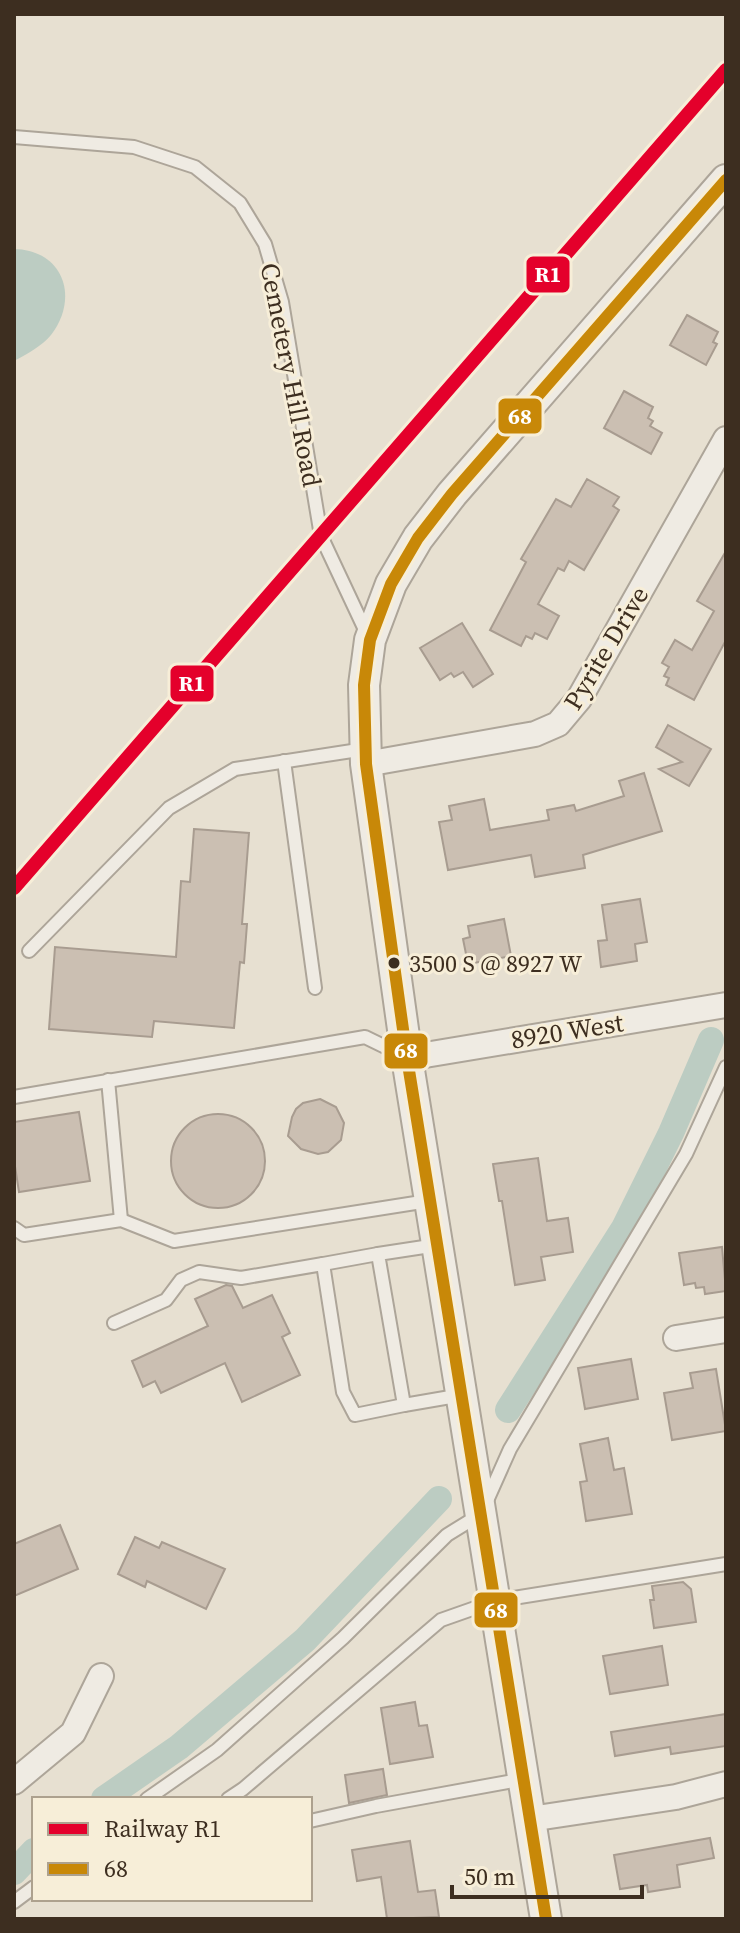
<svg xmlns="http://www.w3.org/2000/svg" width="740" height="1933" viewBox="0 0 740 1933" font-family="'Source Serif 4',serif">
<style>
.water{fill:#bcccc2}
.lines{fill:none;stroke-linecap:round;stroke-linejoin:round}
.canal{stroke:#bcccc2;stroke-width:26}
.building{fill:#cbbfb2;stroke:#a89c90;stroke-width:2}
.service-casing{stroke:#ada599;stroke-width:16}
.minor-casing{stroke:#ada599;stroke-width:28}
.tertiary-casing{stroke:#ada599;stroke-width:34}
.service{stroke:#efebe3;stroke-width:12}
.minor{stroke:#efebe3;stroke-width:24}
.tertiary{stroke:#efebe3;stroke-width:30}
.bus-1-casing{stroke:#f7eed8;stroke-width:18}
.bus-1{stroke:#c88808;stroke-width:12}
.rail-1-casing{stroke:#f7eed8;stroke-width:20}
.rail-1{stroke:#e4002b;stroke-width:14}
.bus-dot{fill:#3d2e20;stroke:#f7eed8;stroke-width:3}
.labels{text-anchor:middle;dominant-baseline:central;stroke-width:6;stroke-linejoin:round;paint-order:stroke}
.bus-label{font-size:24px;fill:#3d2e20;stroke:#f7eed8;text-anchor:start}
.street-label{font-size:26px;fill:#3d2e20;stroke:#f7eed8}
.line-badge{stroke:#f7eed8;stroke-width:3}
.badge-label{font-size:22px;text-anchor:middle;font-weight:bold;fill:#fff}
</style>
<rect width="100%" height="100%" fill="#e7e0d1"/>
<path class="water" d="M 14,249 C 63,250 80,297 51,335 C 43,345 26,355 14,361 Z"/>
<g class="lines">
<g class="canal">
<polyline points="508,1410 624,1228 671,1133 711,1040"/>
<polyline points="104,1799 179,1747 305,1640 439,1499"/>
<polyline points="14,1872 34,1851"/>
</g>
</g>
<g class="building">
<polygon points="687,315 718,332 713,342 717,344 706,365 670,345"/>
<polygon points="624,391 653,407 648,418 653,421 650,426 662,433 651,454 604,428"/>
<polygon points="587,479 619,497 613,506 619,510 584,570 569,561 564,571 558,568 538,604 559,616 547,639 535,633 532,639 526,636 521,646 490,630 526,562 521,559 556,499 571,507"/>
<polygon points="726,551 726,640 694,700 666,685 669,678 664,676 669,667 662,663 675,640 692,650 714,611 697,601"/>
<polygon points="462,623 493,674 473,687 463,672 454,677 451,673 440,680 420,648"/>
<polygon points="668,725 711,749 689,786 659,769 682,762 656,747"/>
<polygon points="644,773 662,831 583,855 585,868 535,877 531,855 448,870 439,822 452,820 449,806 484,799 490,830 549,820 547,810 574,805 576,811 624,796 619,781"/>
<polygon points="194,829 249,833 242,924 247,924 244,963 240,962 234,1028 154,1021 152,1037 49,1029 55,947 176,957 181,881 190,882"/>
<polygon points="640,899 647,942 635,944 637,961 601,967 598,941 607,940 602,905"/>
<polygon points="504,919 511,956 468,964 463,939 470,937 468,926"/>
<polygon points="320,1099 336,1107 344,1123 341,1140 328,1152 318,1154 301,1149 288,1136 292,1117 296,1109 303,1103"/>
<polygon points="79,1112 90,1181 19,1192 14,1160 14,1122"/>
<circle cx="218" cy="1161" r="47"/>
<polygon points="538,1158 547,1221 568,1218 573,1252 541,1257 545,1280 515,1285 502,1201 499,1201 493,1164"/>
<polygon points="722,1247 726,1291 705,1294 704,1287 696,1288 695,1283 684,1285 679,1253"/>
<polygon points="226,1285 232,1286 243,1308 272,1295 290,1333 282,1337 300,1375 242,1402 225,1363 161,1393 155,1381 143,1387 132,1361 208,1326 195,1299"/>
<polygon points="631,1359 638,1399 585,1409 578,1368"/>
<polygon points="716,1369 726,1431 672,1440 664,1393 693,1388 690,1373"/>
<polygon points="608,1438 614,1470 624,1468 632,1514 586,1521 580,1482 587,1481 580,1444"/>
<polygon points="60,1525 78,1569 14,1596 14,1544"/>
<polygon points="135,1537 159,1548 162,1542 225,1569 206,1609 147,1581 145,1587 118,1574"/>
<polygon points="683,1582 691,1589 696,1622 654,1628 650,1600 654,1600 652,1586"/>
<polygon points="662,1646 668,1685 610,1694 603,1656"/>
<polygon points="415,1702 419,1726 427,1725 433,1757 390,1764 381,1708"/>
<polygon points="726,1714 726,1746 671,1754 670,1747 615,1756 611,1732"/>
<polygon points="383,1769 387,1795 349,1803 345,1775"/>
<polygon points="710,1838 714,1858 677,1865 680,1887 648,1892 647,1885 620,1889 614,1855"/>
<polygon points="410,1841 418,1892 435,1890 439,1917 387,1919 381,1877 357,1881 352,1850"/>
</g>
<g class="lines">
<g class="service-casing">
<g id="service">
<polyline points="14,137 134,147 195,167 240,203 265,244 282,302 321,536 367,634"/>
<polyline points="284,761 315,988"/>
<polyline points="29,951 169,808 235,769 365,749"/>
<polyline points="108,1080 121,1220"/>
<polyline points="14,1097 365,1037 404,1056"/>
<polyline points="14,1228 24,1235 121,1220 174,1241 428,1201"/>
<polyline points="437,1245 378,1254 404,1405 462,1395"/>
<polyline points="378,1254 323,1264 343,1392 355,1415 404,1405"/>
<polyline points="114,1323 166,1300 181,1280 199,1272 241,1278 323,1264"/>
<polyline points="147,1799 217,1750 343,1638 447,1535 481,1514 510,1449 686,1154 726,1067"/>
<polyline points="228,1799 243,1789 441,1620 495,1601 726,1564"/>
<polyline points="310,1821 376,1806 524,1779"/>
<polyline points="14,1902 34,1887"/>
</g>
</g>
<g class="minor-casing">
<g id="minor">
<polyline points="366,764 535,734 558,724 579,699 726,439"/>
<polyline points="407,1058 726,1005"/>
<polyline points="676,1338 726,1330"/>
<polyline points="14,1782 73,1733 101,1676"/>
<polyline points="530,1819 676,1797 726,1784"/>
</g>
</g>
<g class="tertiary-casing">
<polyline id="tertiary" points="546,1919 407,1058 366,764 364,685 370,640 391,584 418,538 452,494 726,180"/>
</g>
<use href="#service" class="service"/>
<use href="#minor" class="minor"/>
<use href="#tertiary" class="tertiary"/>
<g class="bus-1-casing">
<polyline id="bus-1" points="546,1919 407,1058 366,764 364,685 370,640 391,584 418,538 452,494 726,180"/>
</g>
<use href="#bus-1" class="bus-1"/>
<g class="rail-1-casing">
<polyline id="rail-1" points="14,888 726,70"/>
</g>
<use href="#rail-1" class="rail-1"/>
</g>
<circle class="bus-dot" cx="394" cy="963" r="7"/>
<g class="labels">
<g class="bus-label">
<text x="409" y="963">3500 S @ 8927 W</text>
</g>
<g class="street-label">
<text transform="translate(291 375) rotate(79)">Cemetery Hill Road</text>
<text transform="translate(606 648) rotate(-59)">Pyrite Drive</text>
<text transform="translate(567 1031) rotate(-9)">8920 West</text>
</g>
</g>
<g class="line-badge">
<rect x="525" y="255" width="46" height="39" rx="8" fill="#e4002b"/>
<rect x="497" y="397" width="46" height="38" rx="8" fill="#c88808"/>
<rect x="169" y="664" width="46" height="39" rx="8" fill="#e4002b"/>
<rect x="383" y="1032" width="46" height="38" rx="8" fill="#c88808"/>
<rect x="473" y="1591" width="46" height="38" rx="8" fill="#c88808"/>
</g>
<g class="badge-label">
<text x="548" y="282">R1</text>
<text x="520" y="424">68</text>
<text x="192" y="691">R1</text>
<text x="406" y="1058">68</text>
<text x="496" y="1618">68</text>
</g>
<rect width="740" height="1933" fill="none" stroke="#3d2e20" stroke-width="32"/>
<rect x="32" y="1797" width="280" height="104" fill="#f7eed8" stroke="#ada18e" stroke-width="2"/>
<rect x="48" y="1823" width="40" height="12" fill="#e4002b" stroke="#ada18e" stroke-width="2"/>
<text x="104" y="1837" font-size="24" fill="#3d2e20">Railway R1</text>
<rect x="48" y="1863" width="40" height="12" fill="#c88808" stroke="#ada18e" stroke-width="2"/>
<text x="104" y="1877" font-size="24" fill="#3d2e20">68</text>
<path d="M452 1885v12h190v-12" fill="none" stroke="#3d2e20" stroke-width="4"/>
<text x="464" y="1885" font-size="24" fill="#3d2e20" stroke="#f7eed8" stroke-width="6" paint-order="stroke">50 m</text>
</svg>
